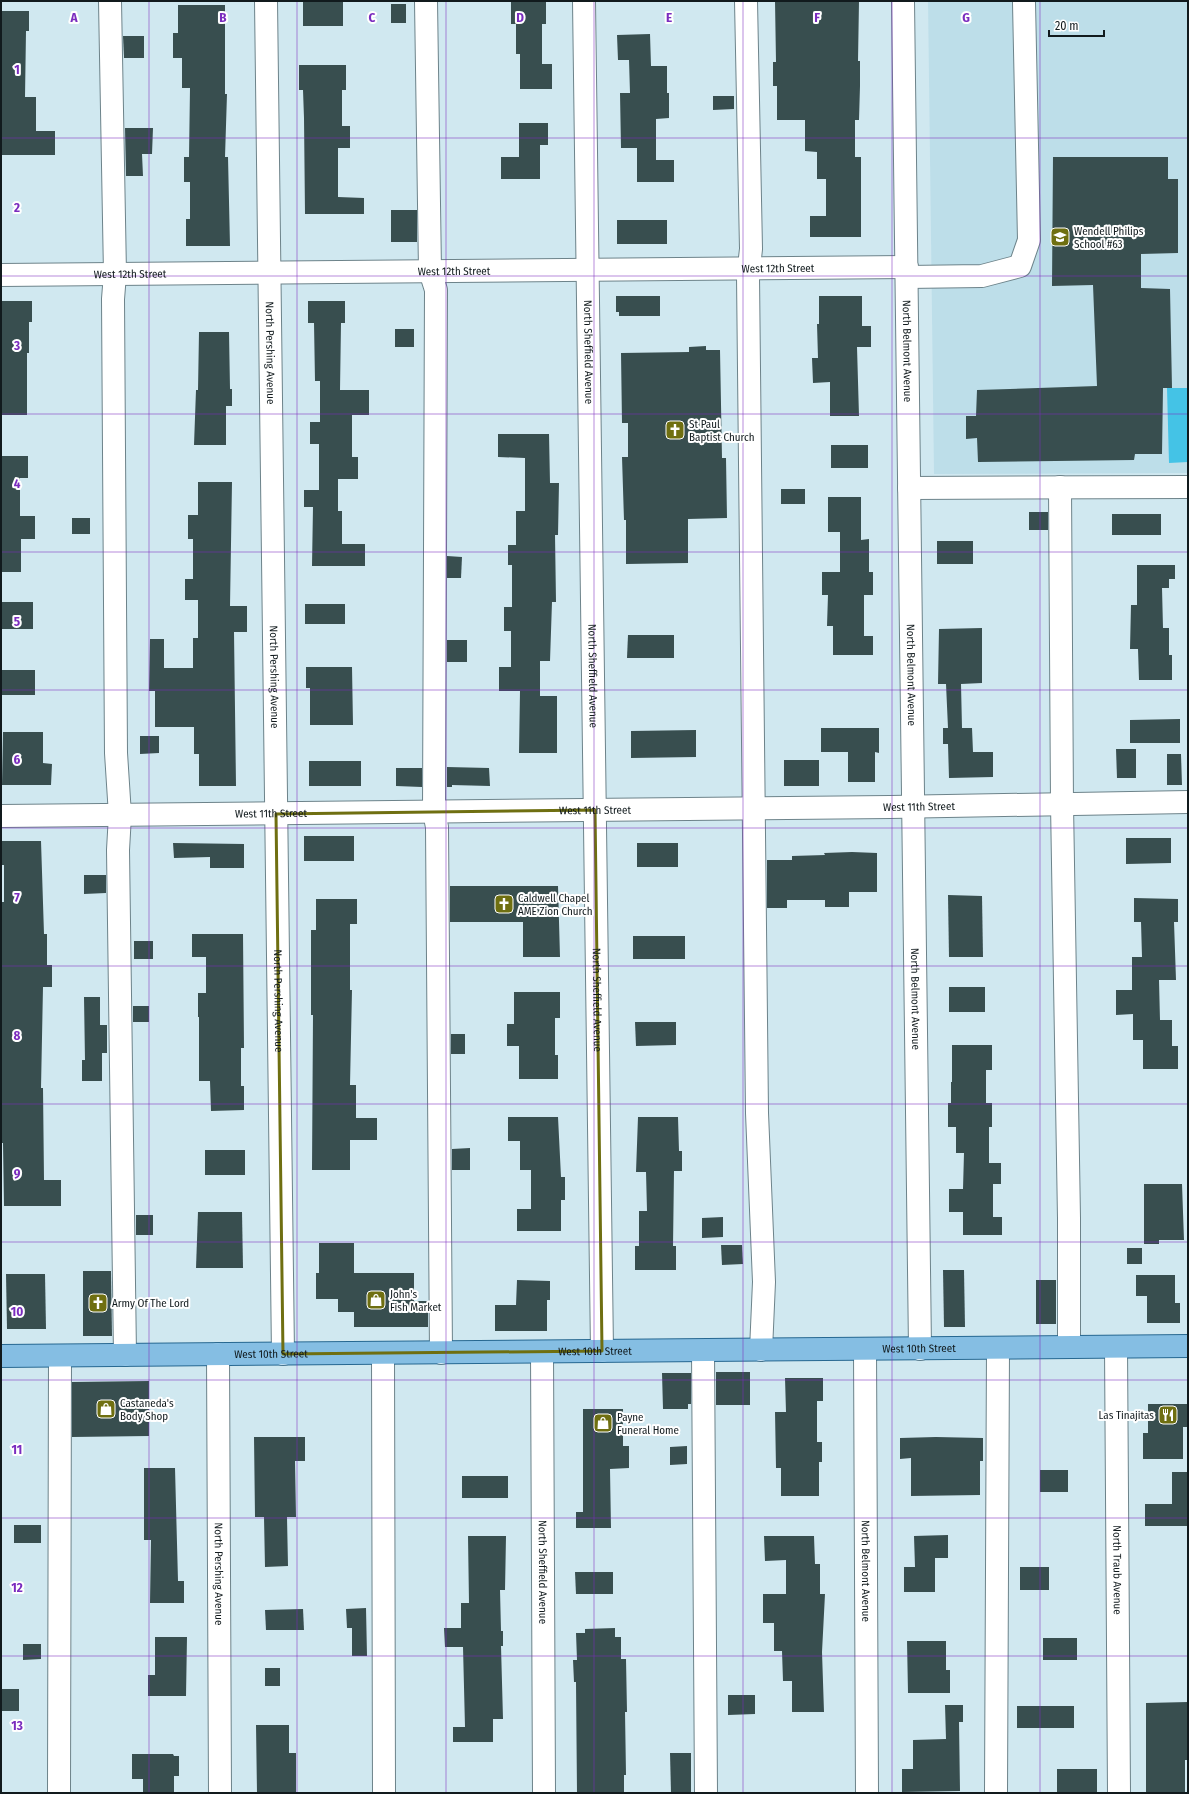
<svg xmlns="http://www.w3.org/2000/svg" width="1189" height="1794" viewBox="0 0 1189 1794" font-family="'Fira Sans Condensed',sans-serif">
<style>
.built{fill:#bddee9}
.green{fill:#44c3e6}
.building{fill:#384e4f}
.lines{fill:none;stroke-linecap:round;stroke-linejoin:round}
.minor-casing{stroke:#6d838a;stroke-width:24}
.major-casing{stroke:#276891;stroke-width:24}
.minor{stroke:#fff;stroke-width:22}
.major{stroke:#85bee3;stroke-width:22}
.marked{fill:none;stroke:#6f6f11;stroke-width:3;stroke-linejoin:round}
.grid{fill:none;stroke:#7b2cbf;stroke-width:1;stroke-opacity:0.55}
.labels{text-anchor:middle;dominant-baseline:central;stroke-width:4;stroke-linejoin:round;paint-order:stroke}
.poi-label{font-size:11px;fill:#111a1d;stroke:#fff;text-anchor:start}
.street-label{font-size:11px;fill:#111a1d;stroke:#fff}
.grid-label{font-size:13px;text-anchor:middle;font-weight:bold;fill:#7b2cbf;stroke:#fff;stroke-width:4;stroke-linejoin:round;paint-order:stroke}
</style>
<rect width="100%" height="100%" fill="#d0e8f0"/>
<polygon class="built" points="928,1 1188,1 1188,473 934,474"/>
<polygon class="green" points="1167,388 1188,388 1188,462 1169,463"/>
<g class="building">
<rect x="303" y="1" width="40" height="25"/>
<polygon points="511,1 546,1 546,24 542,24 542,64 552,64 552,89 520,89 520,54 516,54 516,24 511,24"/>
<polygon points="775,1 859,1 858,61 860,61 860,86 859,120 855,120 855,157 861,157 861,237 810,237 810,216 826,216 826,179 817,179 817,152 805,151 805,120 777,120 777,86 773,86 773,62 776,62"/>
<rect x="391" y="4" width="15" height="19"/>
<polygon points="178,5 225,5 225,94 227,94 225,157 228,157 230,246 186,246 186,219 190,219 190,182 184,182 184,157 189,157 190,88 182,88 182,58 173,58 173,33 178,33"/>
<polygon points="1,11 29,11 29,31 26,31 25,97 36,97 36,131 55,131 55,155 1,155"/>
<polygon points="650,34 651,66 667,66 667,93 669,93 669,118 656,119 656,160 674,160 674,182 637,182 637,148 621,148 620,93 630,93 629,60 618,60 617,35"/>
<polygon points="123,36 144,36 144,58 124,58"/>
<polygon points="299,65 346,65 346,90 342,90 342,126 350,126 350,148 338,148 338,197 364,198 364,214 305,214 304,118 303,90 299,90"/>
<polygon points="713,96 734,96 734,109 713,110"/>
<polygon points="519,123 548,123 548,145 540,145 540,179 501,179 501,157 519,157"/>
<polygon points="125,128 153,128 152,154 142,154 143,176 126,176"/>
<polygon points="1053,157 1168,157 1168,179 1178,179 1178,253 1141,254 1141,288 1170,289 1172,388 1163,388 1162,454 1135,454 1134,460 978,462 977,438 966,439 966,416 976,416 977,390 1097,386 1093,285 1052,286"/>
<rect x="391" y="210" width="26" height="32"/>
<rect x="617" y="220" width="50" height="24"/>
<polygon points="616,296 660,296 660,316 619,316 619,312 616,312"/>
<polygon points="819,296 862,296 862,326 871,326 871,347 857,347 859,416 830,416 830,382 813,383 812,358 818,358 817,324 819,324"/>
<polygon points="1,301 32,301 32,322 29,322 29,353 27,353 27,415 1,415"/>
<polygon points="308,301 345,301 345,323 341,323 340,390 369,390 369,415 352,415 352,457 358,457 358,479 338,479 338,511 342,511 342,544 365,544 365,566 312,566 313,507 304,507 304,490 319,490 319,444 310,444 310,422 320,422 320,381 315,381 314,323 308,323"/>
<rect x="395" y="329" width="19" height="18"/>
<polygon points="199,332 229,332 230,389 232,389 232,406 226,406 226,445 194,445 196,390 198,390"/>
<polygon points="706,346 706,350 720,350 722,458 726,458 727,518 688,519 688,563 626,564 626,520 624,520 622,457 628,457 628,423 622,423 621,353 689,352 689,347"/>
<polygon points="498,434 549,434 550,483 559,483 558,535 555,535 556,602 552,602 550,661 540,661 540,696 557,696 557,753 519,753 520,691 499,691 499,667 511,667 511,631 504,631 504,607 512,607 512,565 508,565 508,545 516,545 516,511 525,511 525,458 498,457"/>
<rect x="831" y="445" width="37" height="23"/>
<polygon points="1,456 28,456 28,478 20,478 20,516 35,516 35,539 21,539 21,572 1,572"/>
<polygon points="198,482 232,482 230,606 247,606 247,632 234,632 236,786 199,786 199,754 194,754 194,727 155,727 155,691 149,691 150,639 164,639 164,668 193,668 193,638 198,638 198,600 185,600 185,579 193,579 193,539 188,539 188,515 198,515"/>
<rect x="781" y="489" width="24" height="15"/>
<polygon points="828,497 861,497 861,540 869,539 869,572 873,572 873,595 864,595 864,636 873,636 873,655 833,655 833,626 827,626 828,595 822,595 822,572 840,572 840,532 828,532"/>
<rect x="1029" y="512" width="19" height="18"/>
<rect x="1112" y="514" width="49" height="21"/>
<rect x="72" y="518" width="18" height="16"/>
<rect x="937" y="541" width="36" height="23"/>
<polygon points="447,556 462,557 461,578 447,578"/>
<polygon points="1137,565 1175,565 1175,579 1169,579 1169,588 1162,588 1163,628 1169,628 1169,655 1172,655 1172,680 1139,680 1138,649 1130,649 1131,605 1137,605"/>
<rect x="1" y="602" width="32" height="27"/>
<rect x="305" y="604" width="40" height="20"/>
<polygon points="982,628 982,683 961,684 962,728 972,728 973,752 993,752 993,777 949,778 948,744 943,744 943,728 948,728 946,684 938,684 939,629"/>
<polygon points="628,635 674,635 674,658 627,658"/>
<rect x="447" y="640" width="20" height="22"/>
<polygon points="306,667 352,667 353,725 310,725 310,688 306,688"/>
<rect x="1" y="670" width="34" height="25"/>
<polygon points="1180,719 1180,743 1130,743 1130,720"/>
<polygon points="821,728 879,728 879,753 875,752 875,782 848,782 848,752 821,752"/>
<polygon points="696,730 696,757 631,758 631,731"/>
<polygon points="3,732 43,732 43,763 52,764 51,785 2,785"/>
<polygon points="140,736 159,736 159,753 140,754"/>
<polygon points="1116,749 1136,749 1136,778 1117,778"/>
<polygon points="1167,754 1181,754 1182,785 1167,785"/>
<rect x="784" y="760" width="35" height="26"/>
<rect x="309" y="761" width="52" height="25"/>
<polygon points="447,767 489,768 490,786 452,785 452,787 447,787"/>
<polygon points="396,768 422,768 422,787 396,786"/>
<rect x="304" y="836" width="50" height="25"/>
<polygon points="1126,838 1171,838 1171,863 1126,864"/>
<polygon points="1,841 41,841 44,934 47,934 47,965 52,965 52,987 43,987 41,1088 43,1088 44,1180 61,1180 61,1206 4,1206 3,1143 1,1143 1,934 2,902 4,902 4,865 1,865"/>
<polygon points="173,843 244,844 244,868 210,868 210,857 174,858"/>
<rect x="637" y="843" width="41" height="24"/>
<polygon points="852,852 877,853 877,892 849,892 849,907 825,907 825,900 787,900 787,908 767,908 767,860 792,860 792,856 825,855 824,853"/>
<polygon points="84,875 106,875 106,893 84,894"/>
<polygon points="450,886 558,886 560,957 523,957 523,922 450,922"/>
<polygon points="948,895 982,896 983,957 949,957"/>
<polygon points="1134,898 1178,899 1178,922 1174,922 1176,980 1159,980 1160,1020 1172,1020 1172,1046 1178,1046 1178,1069 1143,1069 1143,1040 1133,1040 1133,1014 1116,1015 1116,990 1132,990 1132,957 1142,957 1141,922 1134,922"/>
<polygon points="316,899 357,899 357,924 350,924 350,990 352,990 350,1085 356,1085 356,1118 377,1118 377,1140 350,1140 350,1170 312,1170 313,1015 311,1015 311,930 316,930"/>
<polygon points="192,934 243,934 244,1048 241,1048 241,1086 244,1086 244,1110 211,1111 210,1081 199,1081 199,1017 198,1017 198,993 206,993 206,957 192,957"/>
<rect x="633" y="936" width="52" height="23"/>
<rect x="134" y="941" width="19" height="18"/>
<rect x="949" y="987" width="36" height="25"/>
<polygon points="514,992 560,992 560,1018 555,1018 555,1055 558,1055 558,1079 519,1079 519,1046 507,1046 507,1024 514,1024"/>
<polygon points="84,997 100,997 100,1025 107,1025 107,1053 102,1053 102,1081 82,1081 82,1060 85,1060"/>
<rect x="133" y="1006" width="16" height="16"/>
<polygon points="635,1022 676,1022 676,1045 636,1046"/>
<rect x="451" y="1034" width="14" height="20"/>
<polygon points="952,1045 992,1045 992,1070 986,1070 986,1103 992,1103 992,1127 989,1127 989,1163 1001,1163 1001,1184 993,1184 993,1217 1002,1217 1002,1235 963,1235 963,1212 949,1212 949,1189 963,1189 964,1153 956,1153 956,1127 948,1127 948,1103 951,1103 951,1082 952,1082"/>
<polygon points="508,1117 558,1117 561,1177 565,1177 565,1200 561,1200 561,1231 517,1231 517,1209 531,1209 531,1170 520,1170 520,1141 508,1141"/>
<polygon points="638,1117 678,1117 679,1151 682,1151 682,1171 674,1171 673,1246 676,1246 676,1270 635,1270 635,1246 639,1246 639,1211 647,1211 646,1172 636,1172"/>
<polygon points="470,1148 470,1170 452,1170 452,1149"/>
<rect x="205" y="1150" width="40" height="25"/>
<polygon points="1144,1184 1182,1184 1184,1240 1159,1240 1159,1244 1144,1244"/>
<polygon points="198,1212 242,1212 243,1268 196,1268"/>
<rect x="136" y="1215" width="17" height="20"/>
<polygon points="723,1217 723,1237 702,1238 702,1218"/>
<polygon points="319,1243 354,1243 354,1273 414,1273 414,1301 428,1301 428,1327 354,1327 354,1312 338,1312 338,1299 316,1299 316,1273 319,1273"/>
<polygon points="721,1245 742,1245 743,1264 722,1265"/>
<rect x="1127" y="1248" width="15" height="16"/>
<polygon points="943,1270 964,1270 965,1327 944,1327"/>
<polygon points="83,1271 111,1271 112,1336 83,1336"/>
<polygon points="6,1274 45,1274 46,1329 7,1329"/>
<polygon points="1136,1275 1175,1275 1175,1303 1180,1303 1180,1323 1147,1323 1147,1296 1136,1296"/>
<polygon points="517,1280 550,1281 550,1300 547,1300 547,1331 495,1331 495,1305 516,1305"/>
<rect x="1036" y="1280" width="20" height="44"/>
<rect x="716" y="1372" width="34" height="33"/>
<polygon points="662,1373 691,1373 691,1404 688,1404 688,1409 663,1409"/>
<polygon points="785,1378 823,1378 823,1401 817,1401 817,1442 822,1442 822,1462 819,1462 819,1496 781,1496 781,1468 776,1468 775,1412 786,1412"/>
<polygon points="149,1381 149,1436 72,1437 72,1382"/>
<polygon points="1148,1404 1188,1404 1188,1427 1183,1427 1183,1459 1143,1459 1143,1433 1148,1433"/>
<polygon points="583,1409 623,1409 623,1446 629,1446 629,1468 610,1469 611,1528 576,1528 576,1512 583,1512"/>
<polygon points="254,1437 305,1437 305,1461 295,1461 296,1517 287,1517 288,1566 265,1567 264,1517 255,1517"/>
<polygon points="936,1437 983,1438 983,1461 980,1461 980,1495 911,1496 911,1458 900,1459 900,1438"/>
<polygon points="687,1446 687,1464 670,1465 670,1447"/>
<polygon points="144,1468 175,1468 178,1581 184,1581 184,1603 150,1603 151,1540 144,1540"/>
<rect x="1040" y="1470" width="28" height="22"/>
<polygon points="1172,1472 1188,1472 1188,1526 1145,1526 1145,1504 1172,1504"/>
<rect x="462" y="1476" width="46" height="22"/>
<rect x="14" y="1525" width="27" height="18"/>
<polygon points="948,1535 948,1558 935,1558 935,1592 904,1592 904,1567 915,1567 914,1536"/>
<polygon points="468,1536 506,1536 505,1590 500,1590 501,1631 503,1631 503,1646 501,1646 503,1719 493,1719 493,1742 453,1742 453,1727 465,1727 463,1647 445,1647 444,1628 461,1628 461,1603 469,1603"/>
<polygon points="764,1536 814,1536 815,1564 820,1564 820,1594 825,1594 822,1652 824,1712 792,1712 792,1681 783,1681 782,1651 774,1651 774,1623 763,1623 763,1594 786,1594 786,1560 765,1561"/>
<rect x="1020" y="1567" width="29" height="23"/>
<polygon points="575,1572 613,1572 613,1594 576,1594"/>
<polygon points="366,1608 367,1656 352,1656 352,1628 347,1628 346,1609"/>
<polygon points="303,1609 304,1630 266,1630 265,1610"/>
<polygon points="615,1628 615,1637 621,1637 621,1659 626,1659 627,1712 625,1712 626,1775 624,1775 624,1793 577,1793 576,1682 574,1682 573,1660 577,1660 576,1633 585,1633 585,1629"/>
<polygon points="155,1637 187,1637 186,1696 148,1696 148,1675 155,1675"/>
<rect x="1043" y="1638" width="34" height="22"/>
<polygon points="907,1641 946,1641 946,1670 950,1670 950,1693 908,1693"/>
<polygon points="23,1644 41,1644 41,1659 23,1660"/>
<rect x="265" y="1668" width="15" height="18"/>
<rect x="1" y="1689" width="18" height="22"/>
<polygon points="728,1695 755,1695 755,1714 728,1715"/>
<polygon points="1188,1702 1188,1760 1185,1760 1185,1793 1146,1793 1146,1703"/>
<polygon points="945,1705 963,1705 963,1722 959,1722 960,1791 902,1792 902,1769 913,1769 913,1740 946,1739"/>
<rect x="1017" y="1706" width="57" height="22"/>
<polygon points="256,1725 289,1725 289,1753 296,1753 296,1793 257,1793"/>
<polygon points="670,1753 691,1753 691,1793 671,1793"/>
<polygon points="132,1754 173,1754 174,1756 179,1756 179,1776 174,1776 174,1793 143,1793 143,1779 132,1779"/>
<rect x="1057" y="1769" width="40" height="24"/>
</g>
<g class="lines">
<g class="minor-casing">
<g id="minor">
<polyline points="110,1 115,274 113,299 116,753 120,815 118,850 125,1355"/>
<path id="s1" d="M 266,1 L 283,1354"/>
<polyline points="426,1 430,271 436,290 434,812 437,827 441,1353"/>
<path id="s2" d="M 584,1 L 602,1351"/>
<polyline points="746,1 751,249 748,276 757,1113 764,1282 761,1350"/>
<path id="s3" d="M 903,1 L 920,1349"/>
<path id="s4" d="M 1,275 L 907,267"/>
<polyline points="907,277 982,276 1020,266 1029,240 1024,3"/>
<polyline points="1060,487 1062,804 1069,1218 1069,1347"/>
<polyline points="909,488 1188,487"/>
<path id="s5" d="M 1,816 L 890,807 L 1188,802"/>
<path id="s6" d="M 1116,1347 L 1119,1793"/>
<path id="s7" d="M 865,1349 L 867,1793"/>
<polyline points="703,1351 706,1793"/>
<path id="s8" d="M 542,1352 L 544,1793"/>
<polyline points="383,1353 384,1793"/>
<path id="s9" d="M 218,1354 L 220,1793"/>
<polyline points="59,1793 60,1356"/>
<polyline points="996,1793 998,1348"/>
</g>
</g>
<g class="major-casing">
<g id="major">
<path id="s10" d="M 1,1356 L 1188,1346"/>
</g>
</g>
<use href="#minor" class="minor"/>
<use href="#major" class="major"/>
</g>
<path class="marked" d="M 595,810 L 602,1351 L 283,1354 L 276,814 Z"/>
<path class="grid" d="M 149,1 L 149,1793M 297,1 L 297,1793M 446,1 L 446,1793M 594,1 L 594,1793M 743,1 L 743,1793M 892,1 L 892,1793M 1040,1 L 1040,1793M 1,138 L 1188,138M 1,276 L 1188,276M 1,414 L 1188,414M 1,552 L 1188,552M 1,690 L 1188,690M 1,828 L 1188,828M 1,966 L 1188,966M 1,1104 L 1188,1104M 1,1242 L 1188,1242M 1,1380 L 1188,1380M 1,1518 L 1188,1518M 1,1656 L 1188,1656"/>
<defs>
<g id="school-square" transform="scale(1)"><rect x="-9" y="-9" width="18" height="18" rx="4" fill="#6f6f11" stroke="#fff"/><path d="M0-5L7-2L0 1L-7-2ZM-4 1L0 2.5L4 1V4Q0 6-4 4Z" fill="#fff"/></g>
<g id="church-square" transform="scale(1)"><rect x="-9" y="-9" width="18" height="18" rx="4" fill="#6f6f11" stroke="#fff"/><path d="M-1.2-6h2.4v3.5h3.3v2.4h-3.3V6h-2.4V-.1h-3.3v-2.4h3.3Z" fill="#fff"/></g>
<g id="shop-square" transform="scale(1)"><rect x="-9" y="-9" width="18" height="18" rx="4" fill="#6f6f11" stroke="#fff"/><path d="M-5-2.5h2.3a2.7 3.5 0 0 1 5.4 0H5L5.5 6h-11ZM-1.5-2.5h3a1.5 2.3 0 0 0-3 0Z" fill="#fff"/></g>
<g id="restaurant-square" transform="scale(1)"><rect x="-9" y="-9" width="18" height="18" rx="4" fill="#6f6f11" stroke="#fff"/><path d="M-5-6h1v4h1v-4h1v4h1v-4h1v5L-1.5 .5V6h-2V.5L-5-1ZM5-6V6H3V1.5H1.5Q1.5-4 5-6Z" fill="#fff"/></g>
</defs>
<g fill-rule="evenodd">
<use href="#school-square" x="1060" y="237"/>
<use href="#church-square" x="675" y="430"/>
<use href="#church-square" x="504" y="904"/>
<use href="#shop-square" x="376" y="1300"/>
<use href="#church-square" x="98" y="1303"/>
<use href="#shop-square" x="106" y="1409"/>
<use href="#restaurant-square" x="1168" y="1415"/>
<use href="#shop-square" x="603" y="1423"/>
</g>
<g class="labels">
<g class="poi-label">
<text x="1074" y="231">Wendell Philips<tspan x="1074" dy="13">School #63</tspan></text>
<text x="689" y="424">St Paul<tspan x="689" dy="13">Baptist Church</tspan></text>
<text x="518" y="898">Caldwell Chapel<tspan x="518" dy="13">AME Zion Church</tspan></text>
<text x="390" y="1294">John's<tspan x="390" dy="13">Fish Market</tspan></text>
<text x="112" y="1303">Army Of The Lord</text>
<text x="120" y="1403">Castaneda's<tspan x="120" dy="13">Body Shop</tspan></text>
<text x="1154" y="1415" text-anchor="end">Las Tinajitas</text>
<text x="617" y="1417">Payne<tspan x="617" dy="13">Funeral Home</tspan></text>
</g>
<g class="street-label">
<text stroke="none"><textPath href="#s4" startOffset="777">West 12th Street</textPath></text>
<text stroke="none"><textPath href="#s4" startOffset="453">West 12th Street</textPath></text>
<text stroke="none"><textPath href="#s4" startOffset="129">West 12th Street</textPath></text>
<text stroke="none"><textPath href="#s3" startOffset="350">North Belmont Avenue</textPath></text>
<text stroke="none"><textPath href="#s2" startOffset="351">North Sheffield Avenue</textPath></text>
<text stroke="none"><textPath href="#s1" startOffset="352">North Pershing Avenue</textPath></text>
<text stroke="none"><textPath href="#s3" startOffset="674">North Belmont Avenue</textPath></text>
<text stroke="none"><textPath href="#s2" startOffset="675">North Sheffield Avenue</textPath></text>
<text stroke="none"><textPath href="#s1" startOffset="676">North Pershing Avenue</textPath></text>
<text stroke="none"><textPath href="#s5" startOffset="918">West 11th Street</textPath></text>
<text stroke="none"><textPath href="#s5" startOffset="594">West 11th Street</textPath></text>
<text stroke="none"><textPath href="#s5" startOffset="270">West 11th Street</textPath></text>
<text stroke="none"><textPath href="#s3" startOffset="998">North Belmont Avenue</textPath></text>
<text stroke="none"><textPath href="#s2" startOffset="999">North Sheffield Avenue</textPath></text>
<text stroke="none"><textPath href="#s1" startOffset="1000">North Pershing Avenue</textPath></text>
<text stroke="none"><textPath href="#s10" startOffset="918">West 10th Street</textPath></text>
<text stroke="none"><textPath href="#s10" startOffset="594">West 10th Street</textPath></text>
<text stroke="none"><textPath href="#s10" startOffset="270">West 10th Street</textPath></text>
<text stroke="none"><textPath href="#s6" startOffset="223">North Traub Avenue</textPath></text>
<text stroke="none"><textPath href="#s7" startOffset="222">North Belmont Avenue</textPath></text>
<text stroke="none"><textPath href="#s8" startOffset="220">North Sheffield Avenue</textPath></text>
<text stroke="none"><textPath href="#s9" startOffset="220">North Pershing Avenue</textPath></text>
</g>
</g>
<g class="grid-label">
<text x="74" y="22">A</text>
<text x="223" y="22">B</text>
<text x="372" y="22">C</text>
<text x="520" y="22">D</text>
<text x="669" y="22">E</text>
<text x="817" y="22">F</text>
<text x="966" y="22">G</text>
<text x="17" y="74">1</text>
<text x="17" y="212">2</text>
<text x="17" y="350">3</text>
<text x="17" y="488">4</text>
<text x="17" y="626">5</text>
<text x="17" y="764">6</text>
<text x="17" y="902">7</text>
<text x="17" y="1040">8</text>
<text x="17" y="1178">9</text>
<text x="17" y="1316">10</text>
<text x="17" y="1454">11</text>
<text x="17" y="1592">12</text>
<text x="17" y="1730">13</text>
</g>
<rect width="1189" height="1794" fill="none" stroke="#111a1d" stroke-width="4"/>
<path d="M1049 30v6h55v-6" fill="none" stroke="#111a1d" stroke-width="2"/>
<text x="1055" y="30" font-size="12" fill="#111a1d" stroke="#ffffff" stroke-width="3" paint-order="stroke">20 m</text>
</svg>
